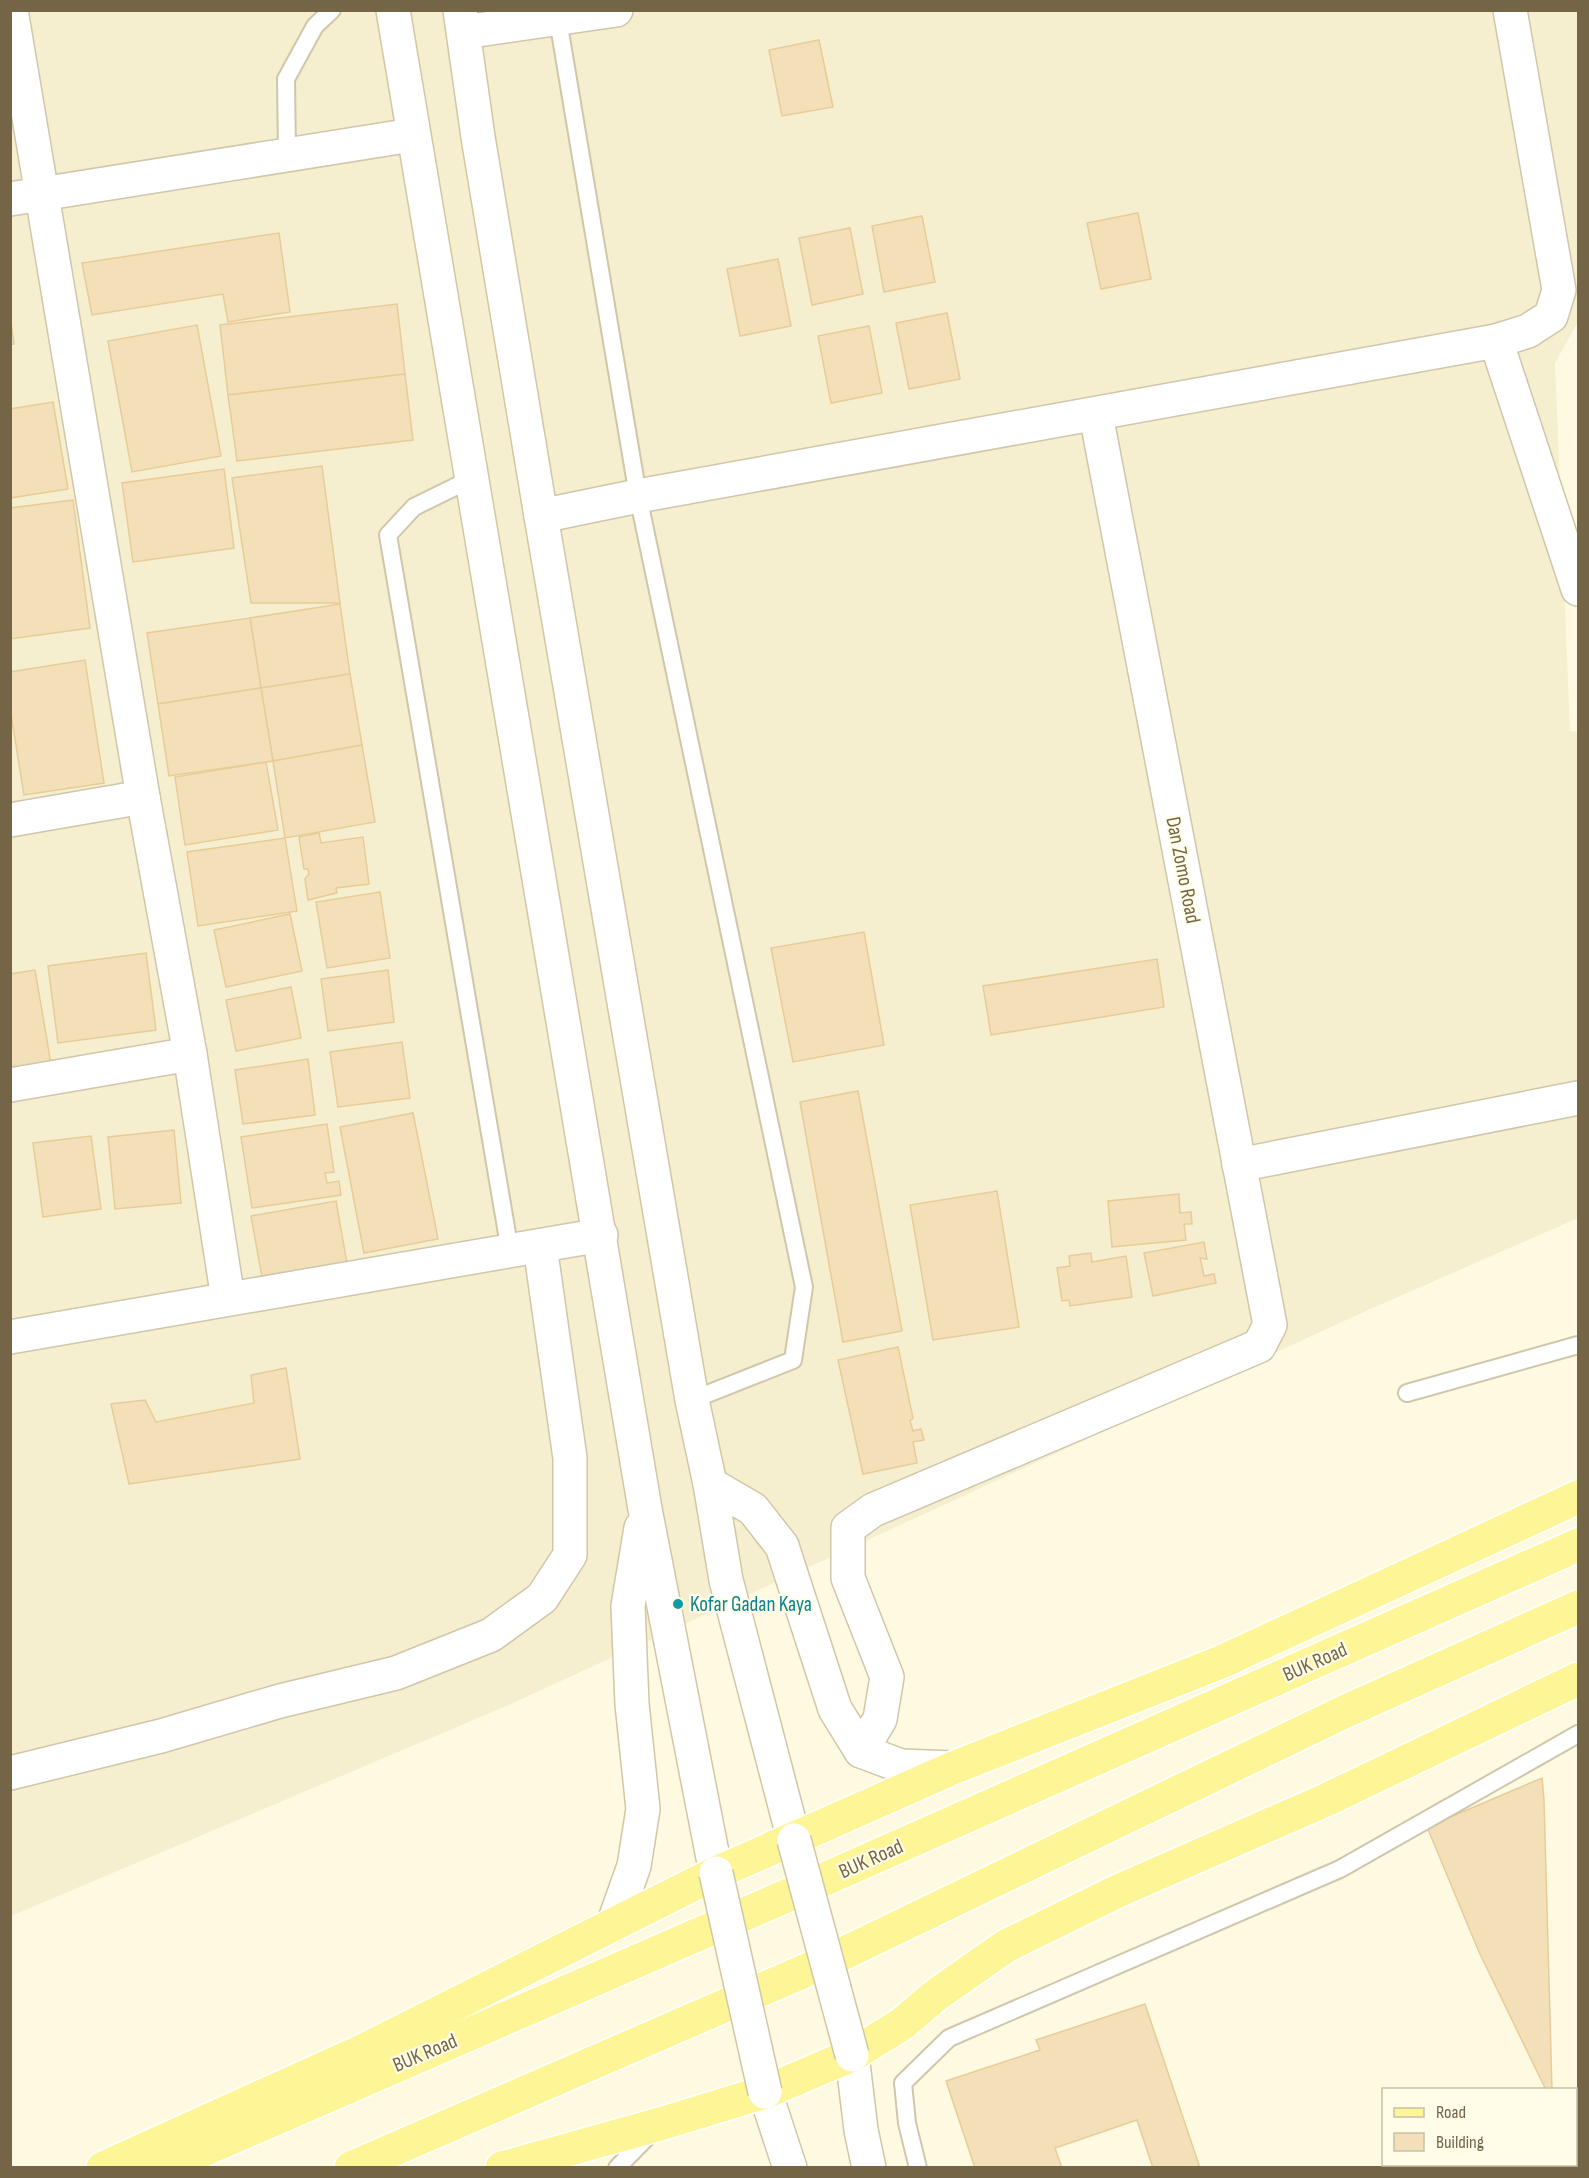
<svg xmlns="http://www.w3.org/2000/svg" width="1589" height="2178" viewBox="0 0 1589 2178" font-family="'Sofia Sans Condensed',sans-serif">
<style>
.residential{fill:#f5eecf}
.building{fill:#f3e0b8;stroke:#e7cc98;stroke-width:1.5}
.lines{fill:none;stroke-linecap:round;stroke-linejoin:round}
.lane-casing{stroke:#d0c6ab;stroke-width:20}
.street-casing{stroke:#d0c6ab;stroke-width:36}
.secondary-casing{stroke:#d2c6a5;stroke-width:36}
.primary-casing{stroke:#fff;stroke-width:36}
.lane{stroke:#fff;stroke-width:16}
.street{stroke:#fff;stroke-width:33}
.secondary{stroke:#fff;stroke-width:33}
.primary{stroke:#fef597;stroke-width:33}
.secondary-bridge-casing{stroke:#d2c6a5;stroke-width:36;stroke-linecap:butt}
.secondary-bridge{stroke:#fff;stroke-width:33}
.culture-dot{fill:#0f9aa8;stroke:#fffce8;stroke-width:2}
.labels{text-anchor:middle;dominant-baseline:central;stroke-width:4.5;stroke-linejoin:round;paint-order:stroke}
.street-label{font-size:21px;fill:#756547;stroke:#fffce8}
.culture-label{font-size:21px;fill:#0d838f;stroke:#fffce8;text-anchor:start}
</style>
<rect width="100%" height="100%" fill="#fdfae1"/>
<polygon class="residential" points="11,11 1578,11 1578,322 1555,363 1570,731 1578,732 1578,1218 1368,1310 504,1707 11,1916"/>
<g class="building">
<polygon points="819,40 833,107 782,116 769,50"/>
<polygon points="1138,213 1151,279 1101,289 1087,223"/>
<polygon points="922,216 935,282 884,292 872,226"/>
<polygon points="850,228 863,294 812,305 799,238"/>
<polygon points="279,233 290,312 228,322 223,294 92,315 82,263"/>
<polygon points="778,259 791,326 740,336 727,269"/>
<polygon points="397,304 405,374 228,395 220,325"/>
<polygon points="947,313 960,379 909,389 896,323"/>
<polygon points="10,315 14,344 10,345"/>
<polygon points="197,325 221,456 132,472 108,341"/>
<polygon points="869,326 882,393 831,403 818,336"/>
<polygon points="405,374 413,440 237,461 228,395"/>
<polygon points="53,402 68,489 10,498 10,409"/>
<polygon points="322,466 340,603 251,603 232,478"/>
<polygon points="224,469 234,548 133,562 122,483"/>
<polygon points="73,500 90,628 10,639 10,508"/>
<polygon points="340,604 350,674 261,688 250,618"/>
<polygon points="250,618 261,688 158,704 147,633"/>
<polygon points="85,660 104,783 24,795 10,708 10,672"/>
<polygon points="350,674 362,745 273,761 261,688"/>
<polygon points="261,688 273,761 169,776 158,704"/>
<polygon points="362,745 375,822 285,838 273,761"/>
<polygon points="266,762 278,830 185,845 175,777"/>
<polygon points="319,833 321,843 363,837 369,884 336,888 337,893 308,900 305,879 309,874 308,869 304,869 299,837"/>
<polygon points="285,838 297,911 198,926 187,852"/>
<polygon points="380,892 390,958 327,968 316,902"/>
<polygon points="290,914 302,971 226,987 214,930"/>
<polygon points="864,932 884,1045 793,1062 771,948"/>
<polygon points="146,953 156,1030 58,1043 48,966"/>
<polygon points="1157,959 1164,1007 991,1035 983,986"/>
<polygon points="35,970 51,1064 10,1071 10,974"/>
<polygon points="388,970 394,1022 328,1031 321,979"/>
<polygon points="291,987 301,1038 236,1051 226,1000"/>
<polygon points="402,1042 410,1098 338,1107 330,1052"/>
<polygon points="308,1059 315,1115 243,1124 235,1070"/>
<polygon points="858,1091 902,1331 843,1342 800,1102"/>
<polygon points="413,1113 438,1239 364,1253 340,1127"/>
<polygon points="327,1124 334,1172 325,1173 327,1183 339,1181 341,1195 252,1208 241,1137"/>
<polygon points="174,1130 181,1203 115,1209 108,1137"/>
<polygon points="91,1136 101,1209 43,1217 33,1143"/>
<polygon points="997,1191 1019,1327 933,1340 910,1205"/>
<polygon points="1179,1194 1180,1213 1191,1212 1192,1224 1184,1224 1186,1240 1112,1247 1108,1201"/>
<polygon points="336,1201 348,1269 263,1283 251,1216"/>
<polygon points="1204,1242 1207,1259 1200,1258 1204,1276 1214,1274 1216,1283 1153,1296 1144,1253"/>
<polygon points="1091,1253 1092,1262 1126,1256 1132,1297 1070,1306 1069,1300 1062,1301 1057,1268 1070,1266 1069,1256"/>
<polygon points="898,1347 913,1418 910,1421 913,1431 921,1429 924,1440 913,1442 917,1463 863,1474 838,1360"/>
<polygon points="286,1368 300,1459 129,1484 111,1404 145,1400 156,1422 254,1403 251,1375"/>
<polygon points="1542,1778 1544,1800 1552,2090 1546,2090 1479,1952 1427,1827"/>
<polygon points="1145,2004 1200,2168 1153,2168 1137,2120 1055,2148 1062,2168 975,2168 946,2081 1040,2050 1036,2040"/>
</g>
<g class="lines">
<g class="lane-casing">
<g id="lane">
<polyline points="557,14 638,496 804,1287 793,1360 692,1400"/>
<polyline points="287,155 286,79 315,26 332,10"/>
<polyline points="473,478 414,507 388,535 510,1251"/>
<polyline points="1407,1393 1578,1345"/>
<polyline points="617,2168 653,2131"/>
<polyline points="918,2168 907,2123 903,2083 949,2038 1340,1869 1578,1734"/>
</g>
</g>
<g class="street-casing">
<g id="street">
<polyline points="11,10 143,797 190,1054 228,1299"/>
<polyline points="464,32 616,10"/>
<polyline points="10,199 412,135"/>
<polyline points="1496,341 1578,589"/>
<polyline points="541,516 638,496 1496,341 1528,331 1551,316 1559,290 1510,10"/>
<polyline points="10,820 143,797"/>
<polyline points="10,1085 190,1054"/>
<polyline points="1239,1165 1578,1098"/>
<polyline points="10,1337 601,1235"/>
<polyline points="861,1751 880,1719 887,1677 848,1578 848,1528 873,1510 1259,1346 1270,1325 1096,415"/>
<polyline points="10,1773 161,1736 280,1701 396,1673 491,1635 542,1598 570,1555 570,1458 540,1246"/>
</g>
</g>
<g class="secondary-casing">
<g id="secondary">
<polyline points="393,10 645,1509 716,1873"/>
<polyline points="460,10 478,137 541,516 692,1400 710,1484 726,1580 794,1840"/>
<polyline points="710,1484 753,1509 782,1546 835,1709 861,1751 901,1766 953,1768"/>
<polyline points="613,1925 634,1866 643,1809 632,1704 628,1606 641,1528"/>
<polyline points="852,2055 861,2130 869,2168"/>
<polyline points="765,2092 790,2168"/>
</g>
</g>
<g class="primary-casing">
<g id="primary">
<polyline points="103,2168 362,2051 716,1873 953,1768 1221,1662 1578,1497"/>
<polyline points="162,2168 807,1887 1578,1545"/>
<polyline points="351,2168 832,1959 1346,1711 1578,1607"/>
<polyline points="502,2168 660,2124 765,2092 852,2055 902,2024 936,1995 1006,1946 1118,1891 1328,1799 1578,1679"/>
</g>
</g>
<use href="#lane" class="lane"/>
<use href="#street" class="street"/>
<use href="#secondary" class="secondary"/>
<use href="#primary" class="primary"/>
<g class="secondary-bridge-casing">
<g id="secondary-bridge">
<polyline points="794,1840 852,2055"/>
<polyline points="716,1873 765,2092"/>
</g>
</g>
<use href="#secondary-bridge" class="secondary-bridge"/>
</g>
<circle class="culture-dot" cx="678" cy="1604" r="6"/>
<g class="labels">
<g class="street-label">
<text transform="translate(1183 870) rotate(79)">Dan Zomo Road</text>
<text transform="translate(1315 1662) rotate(-24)">BUK Road</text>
<text transform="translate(871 1859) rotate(-24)">BUK Road</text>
<text transform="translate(425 2053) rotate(-23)">BUK Road</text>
</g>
<g class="culture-label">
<text x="690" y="1604">Kofar Gadan Kaya</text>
</g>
</g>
<rect width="1589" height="2178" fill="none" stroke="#756547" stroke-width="24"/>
<rect x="1382" y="2088" width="195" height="78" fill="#fffce8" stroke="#c8c0a8" stroke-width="1.5"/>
<rect x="1394" y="2108" width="30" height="9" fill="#fef597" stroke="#c8c0a8" stroke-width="1.5"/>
<text x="1436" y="2118" font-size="18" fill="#756547">Road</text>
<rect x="1394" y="2133" width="30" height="18" fill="#f3e0b8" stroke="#c8c0a8" stroke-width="1.5"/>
<text x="1436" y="2148" font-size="18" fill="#756547">Building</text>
</svg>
